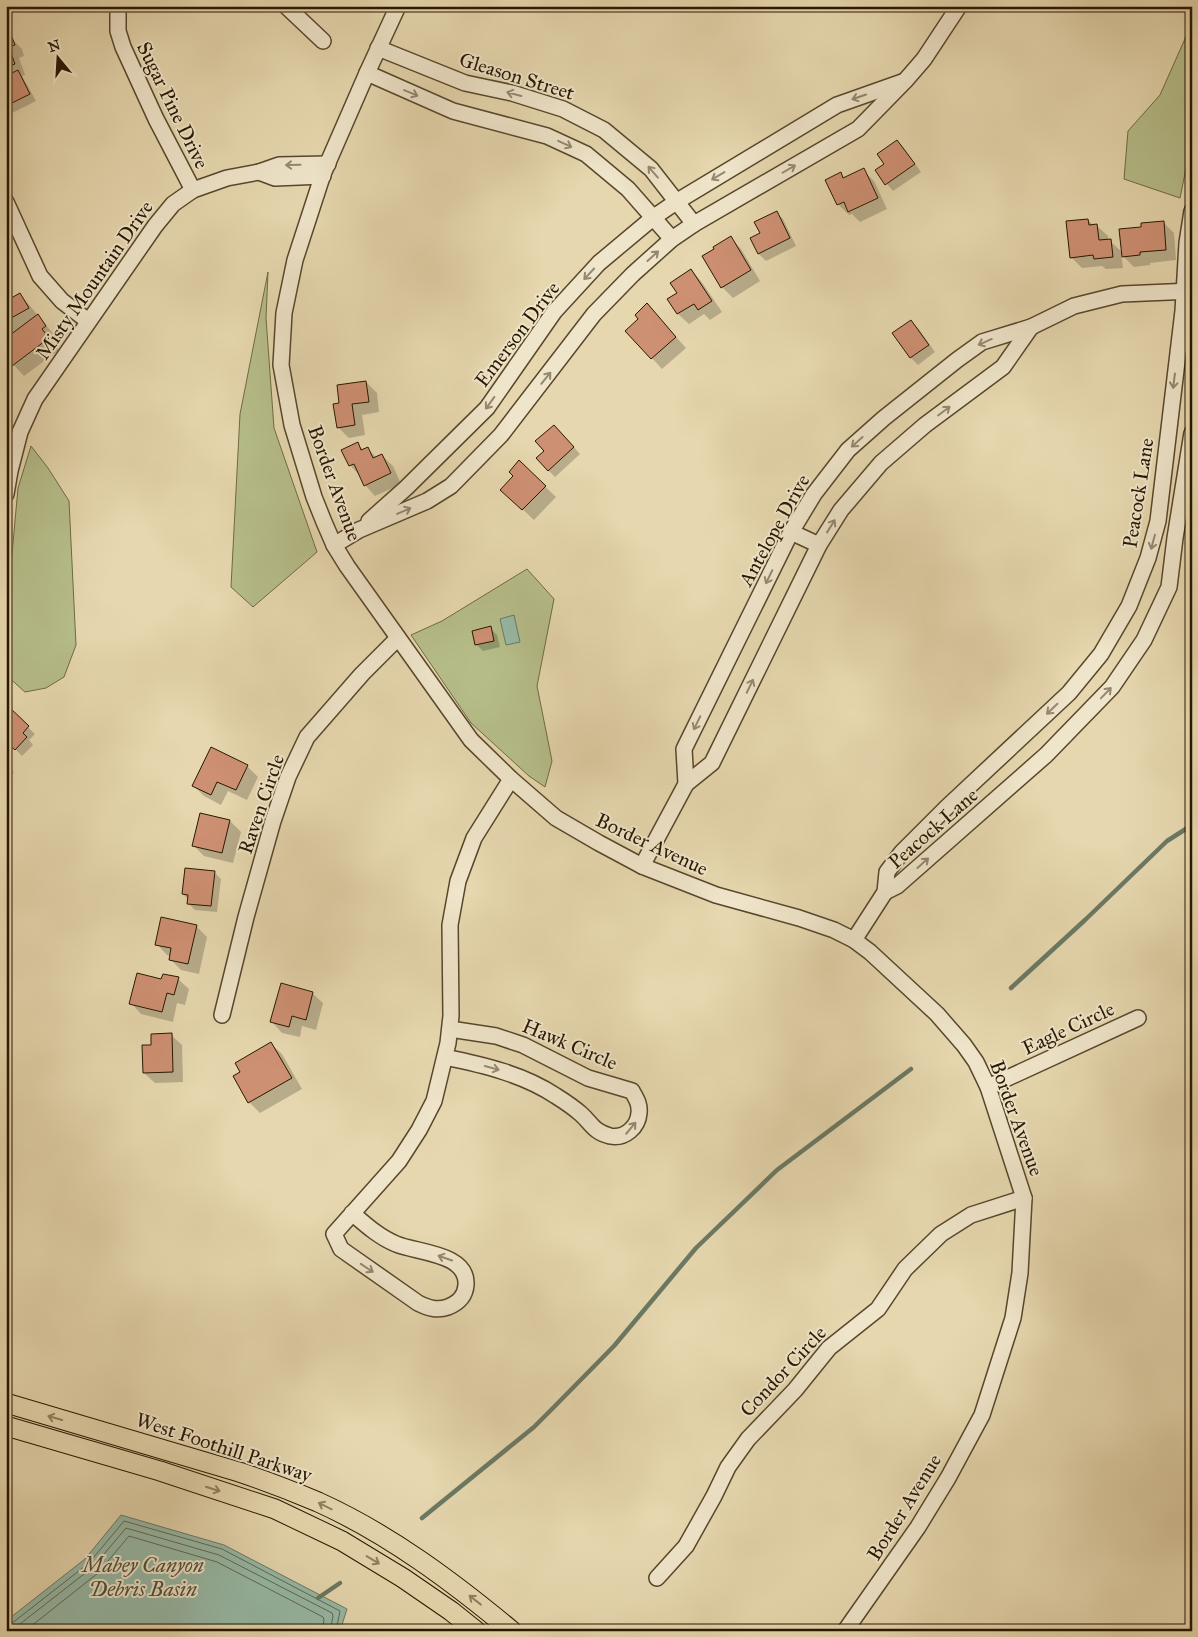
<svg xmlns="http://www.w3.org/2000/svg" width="1198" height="1637" viewBox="0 0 1198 1637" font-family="'IM FELL Great Primer',serif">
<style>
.green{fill:#b6be8a;stroke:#6f6a45}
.water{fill:#97baa7;stroke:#6b7964}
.shadow{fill:#0003}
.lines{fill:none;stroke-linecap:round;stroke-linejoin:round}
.shore{stroke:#606854;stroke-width:1}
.stream{stroke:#6b7964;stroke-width:4.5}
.building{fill:#ce9073;stroke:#281700}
.minor-casing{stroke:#58472c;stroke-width:18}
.major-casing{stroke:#281700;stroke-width:21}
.minor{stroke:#efe5ca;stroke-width:15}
.major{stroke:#e6d7ae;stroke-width:19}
.oneway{stroke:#95886f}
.oneway2{stroke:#908160}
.labels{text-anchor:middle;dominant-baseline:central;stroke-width:4;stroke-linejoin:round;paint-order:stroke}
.street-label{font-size:20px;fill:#281700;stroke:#efe5ca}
.water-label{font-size:21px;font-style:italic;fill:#4f503a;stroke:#efe5ca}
</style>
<rect width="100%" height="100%" fill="#e6d7ae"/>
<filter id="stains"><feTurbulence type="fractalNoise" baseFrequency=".004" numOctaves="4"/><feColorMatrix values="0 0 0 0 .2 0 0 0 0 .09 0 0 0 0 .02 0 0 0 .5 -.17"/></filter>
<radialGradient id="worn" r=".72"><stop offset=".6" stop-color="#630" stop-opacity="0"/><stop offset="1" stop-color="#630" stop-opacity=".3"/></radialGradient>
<g class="green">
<polygon points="1192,23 1192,139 1180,198 1124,179 1128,131 1160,95"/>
<polygon points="268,272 266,318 274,428 317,552 253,607 231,587 240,414"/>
<polygon points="31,446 48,468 69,501 76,645 64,677 46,688 25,692 6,675 6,620 18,488"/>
<polygon points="527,569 554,599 537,686 552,761 545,787 529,776 471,723 411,635 442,621"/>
</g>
<g class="water">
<polygon points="514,615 520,642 506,645 500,619"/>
<polygon points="121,1515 224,1545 347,1609 340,1631 6,1631 6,1621 85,1559"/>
</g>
<g class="shadow">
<polygon points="6,36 8,40 11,38 22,49 24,56 19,58 25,75 22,76 36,101 6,116"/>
<polygon points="897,141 904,148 921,172 893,191 876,171 885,164"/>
<polygon points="863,170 874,181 887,209 860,222 852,214 849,215 838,204 827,180 841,174 845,178"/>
<polygon points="776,212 783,219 796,246 766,261 759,254 751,239 762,234"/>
<polygon points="1088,220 1094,226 1097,226 1108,236 1108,241 1110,241 1123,253 1143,228 1163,222 1174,233 1176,260 1150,263 1150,265 1134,267 1121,254 1123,268 1106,269 1102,266 1082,268 1071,257"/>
<polygon points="731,238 741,249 760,281 733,298 722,287"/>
<polygon points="6,266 12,278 6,281"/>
<polygon points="691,270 701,281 722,312 710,320 704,314 689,324 678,314 669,300 679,294"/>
<polygon points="6,282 10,290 6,291"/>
<polygon points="20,294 56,337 51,340 59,350 24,376 6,357 6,299 8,301"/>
<polygon points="657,316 686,348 662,369 627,331"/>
<polygon points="911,322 918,328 935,352 918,365 911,358 894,333"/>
<polygon points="366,382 377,393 379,412 362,415 365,435 349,438 338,427 341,404"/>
<polygon points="561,433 580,454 555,477 548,470 546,451"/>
<polygon points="358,444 363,450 367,448 377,458 382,456 393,466 401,484 375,496 365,485 360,476 350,465"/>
<polygon points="519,462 556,497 534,520 502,490 515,476"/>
<polygon points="490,628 497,635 500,647 483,651 476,644"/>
<polygon points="8,708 35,734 29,740 33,745 22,756 6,740"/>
<polygon points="6,762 14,773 6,778"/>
<polygon points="247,766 258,777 247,800 228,791 221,805 204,796 194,786"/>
<polygon points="201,814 230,821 241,832 233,863 204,856 193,845"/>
<polygon points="214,872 221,879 217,912 195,910 188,903 189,900 183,894"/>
<polygon points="196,926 207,937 199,974 181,970 170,959 171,956 167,955 157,944"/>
<polygon points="178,979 189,989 185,1005 177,1003 173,1022 141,1014 131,1003 162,981"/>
<polygon points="312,993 323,1003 316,1030 302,1026 300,1037 282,1033 272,1022"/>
<polygon points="171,1035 182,1045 183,1082 155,1083 144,1073"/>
<polygon points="271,1044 282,1054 302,1089 260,1113 249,1102 235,1077 242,1073"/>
</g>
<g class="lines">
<g class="shore">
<polyline points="6,1625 11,1624 89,1563 124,1521 222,1549 340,1611 336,1631"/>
<polyline points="11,1631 93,1567 126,1528 219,1555 332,1613 333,1616 330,1631"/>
<polyline points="25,1631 98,1573 129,1536 217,1562 323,1617 324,1620 322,1631"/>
</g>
<g class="stream">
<polyline points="1011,988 1085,920 1167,841 1192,825"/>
<polyline points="422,1518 534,1427 554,1407 614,1346 696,1248 777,1170 911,1069"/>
<polyline points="318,1598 340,1583"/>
</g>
</g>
<g class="building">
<polygon points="12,37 15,45 9,47 15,64 6,67 6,39"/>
<polygon points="18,70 30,94 6,106 6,76"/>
<polygon points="897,140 915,164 885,185 875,170 884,164 877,154"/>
<polygon points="864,168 878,198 848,212 844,202 837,205 825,180 841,172 843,178"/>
<polygon points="777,211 790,238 758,254 750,238 760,233 754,222"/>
<polygon points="1088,219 1089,225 1097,224 1099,240 1111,239 1113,257 1094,259 1093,255 1070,258 1066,221"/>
<polygon points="1164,221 1166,250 1140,252 1140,255 1122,257 1119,229 1141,227 1141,223"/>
<polygon points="731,236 751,270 721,288 702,256 714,249 713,247"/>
<polygon points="691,269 712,301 698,310 694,304 677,314 667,299 677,293 670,283"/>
<polygon points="20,293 29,308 6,321 6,301"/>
<polygon points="647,303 676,337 651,359 625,331 638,319 635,315"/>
<polygon points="38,314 46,326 42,329 49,338 12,366 6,359 6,338"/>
<polygon points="911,320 929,345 910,358 892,333"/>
<polygon points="366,381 369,402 352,404 355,425 337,428 333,404 339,403 337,385"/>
<polygon points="554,425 574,447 548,471 536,458 544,451 535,441"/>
<polygon points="358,442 361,450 368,447 373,458 382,454 391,473 364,486 354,464 349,466 341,450"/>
<polygon points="519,460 546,486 522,510 500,490 513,476 509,472"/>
<polygon points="491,626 494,641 475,645 472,631"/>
<polygon points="8,706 29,726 23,733 27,737 15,750 6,742 6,708"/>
<polygon points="211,747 248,765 236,790 217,782 211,795 192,786"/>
<polygon points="200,813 230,820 222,853 192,846"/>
<polygon points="185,868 215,871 211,906 187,904 188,895 182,894"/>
<polygon points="161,917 197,925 188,964 169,960 171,948 155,945"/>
<polygon points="137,973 161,979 163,974 179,977 174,995 167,993 162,1012 129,1004"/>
<polygon points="281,983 313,992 306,1020 292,1016 289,1027 270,1022"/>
<polygon points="172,1033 173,1072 143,1073 142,1045 151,1045 151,1034"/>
<polygon points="271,1042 292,1078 248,1103 233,1076 240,1072 235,1063"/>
</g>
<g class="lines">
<g class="minor-casing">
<g id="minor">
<polyline points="118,6 118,31 123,47 156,119 193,190"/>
<polyline points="286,6 323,41"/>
<polyline points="398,6 367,73 323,174 295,260 284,313 281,365 292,425 314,497 324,522 334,545 347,566 471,740 511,779 556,818 599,843 642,866 716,895 799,918 834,930 854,940 870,952 937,1014 964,1045 976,1062 988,1087 1024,1198 1020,1273 1013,1318 982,1415 948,1478 918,1527 845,1631"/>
<polyline points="378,48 465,83 512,93 563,109 604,130 651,169 694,224"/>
<polyline points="367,73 453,111 547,136 586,154 628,189 672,239"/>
<polyline points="259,172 275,178 323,176"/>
<polyline points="6,202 40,276 62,301 88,321"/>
<polyline points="6,494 10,471 20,432 35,399 155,226 173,204 193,190 227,178 259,172 279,165 328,164"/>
<polyline points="369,521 406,488 487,408 554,312 599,263 654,217 676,202 837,105 902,82"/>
<polyline points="791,532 819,545"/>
<polyline points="334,545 359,530 427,501 451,486 501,435 594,314 633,274 672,239 694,224 858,129 905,81 924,59 959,6"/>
<polyline points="686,784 684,749 791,532 814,494 848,450 884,418 957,360 982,342 1031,327 1074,306 1122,294 1192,291"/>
<polyline points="642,866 686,784 712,763 819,545 841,510 881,463 925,425 1003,367 1031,327"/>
<polyline points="885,892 897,886 1046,755 1112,687 1144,640 1169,587 1175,538 1192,433"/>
<polyline points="854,940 885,892 887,872 902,852 946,808 1069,693 1101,654 1129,606 1148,558 1158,521 1183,311 1187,243 1192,211"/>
<polyline points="222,1015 246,917 273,821 288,777 307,737 362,674 398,638"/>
<path d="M 445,1057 C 483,1065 523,1074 556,1096 C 564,1101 573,1107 581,1114 C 592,1124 594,1132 610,1136 C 625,1139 638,1127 639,1113 C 640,1104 636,1098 632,1091 L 588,1078 L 523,1045 L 496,1036 L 450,1029"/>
<polyline points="988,1087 1138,1018"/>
<path d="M 352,1213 C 366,1225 379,1237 396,1244 C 418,1253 468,1253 466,1285 C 465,1297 458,1303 448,1307 C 437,1311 428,1308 418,1303 L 341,1249 L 334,1234 L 399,1161 L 419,1130 L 434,1101 L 448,1043 L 451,1016 L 450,925 L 458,881 L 474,838 L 511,779"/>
<polyline points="657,1578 686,1546 714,1496 728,1467 748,1439 795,1390 829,1348 878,1309 905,1269 941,1234 971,1215 1024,1198"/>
</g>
</g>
<g class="major-casing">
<g id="major">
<path d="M 6,1403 L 239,1472 C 266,1481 292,1491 318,1502 C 389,1534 453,1582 512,1631"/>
<polyline points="6,1426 160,1471 275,1509 342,1541 403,1578 451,1611 476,1631"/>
</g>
</g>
<use href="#minor" class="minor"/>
<use href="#major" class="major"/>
</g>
<defs><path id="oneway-shaft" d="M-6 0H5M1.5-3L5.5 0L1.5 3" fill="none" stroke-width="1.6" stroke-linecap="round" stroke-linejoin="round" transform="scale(1.25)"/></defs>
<g class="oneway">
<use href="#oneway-shaft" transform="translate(411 93) rotate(23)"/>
<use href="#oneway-shaft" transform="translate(514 94) rotate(-165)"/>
<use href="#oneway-shaft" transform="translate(859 97) rotate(161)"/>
<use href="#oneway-shaft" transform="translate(565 144) rotate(25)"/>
<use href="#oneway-shaft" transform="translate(293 165) rotate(179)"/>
<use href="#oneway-shaft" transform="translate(789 169) rotate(-30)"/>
<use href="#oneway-shaft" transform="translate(653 172) rotate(-131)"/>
<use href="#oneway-shaft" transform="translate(718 176) rotate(149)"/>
<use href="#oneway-shaft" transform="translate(653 256) rotate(-42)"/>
<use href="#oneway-shaft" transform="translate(589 274) rotate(133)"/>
<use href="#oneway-shaft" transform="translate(985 342) rotate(156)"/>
<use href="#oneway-shaft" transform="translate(546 378) rotate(-51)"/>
<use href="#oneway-shaft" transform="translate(1174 381) rotate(97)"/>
<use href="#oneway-shaft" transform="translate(490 403) rotate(126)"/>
<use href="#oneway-shaft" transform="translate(944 411) rotate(-37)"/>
<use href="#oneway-shaft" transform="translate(857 442) rotate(138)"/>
<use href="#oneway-shaft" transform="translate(404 511) rotate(-23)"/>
<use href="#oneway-shaft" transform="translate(831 526) rotate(-58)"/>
<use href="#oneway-shaft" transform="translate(1153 542) rotate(105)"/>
<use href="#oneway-shaft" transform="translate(769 577) rotate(116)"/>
<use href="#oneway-shaft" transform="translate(750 686) rotate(-64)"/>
<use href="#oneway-shaft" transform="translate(1106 693) rotate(-46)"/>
<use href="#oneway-shaft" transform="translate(1052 709) rotate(136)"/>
<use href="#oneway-shaft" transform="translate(697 723) rotate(116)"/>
<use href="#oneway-shaft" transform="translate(923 863) rotate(-42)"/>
<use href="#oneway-shaft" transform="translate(492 1068) rotate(15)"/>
<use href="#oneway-shaft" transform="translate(631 1128) rotate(-50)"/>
<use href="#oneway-shaft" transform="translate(445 1258) rotate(-161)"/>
<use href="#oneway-shaft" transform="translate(367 1268) rotate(34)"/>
</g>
<g class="oneway2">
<use href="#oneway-shaft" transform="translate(55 1418) rotate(-164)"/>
<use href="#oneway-shaft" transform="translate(213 1489) rotate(18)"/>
<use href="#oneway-shaft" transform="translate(325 1506) rotate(-153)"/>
<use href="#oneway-shaft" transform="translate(373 1560) rotate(31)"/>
<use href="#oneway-shaft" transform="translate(475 1600) rotate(-142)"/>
</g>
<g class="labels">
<g class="street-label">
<text transform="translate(517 76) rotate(17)">Gleason Street</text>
<text transform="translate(173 105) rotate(64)">Sugar Pine Drive</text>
<text transform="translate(94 280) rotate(-55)">Misty Mountain Drive</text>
<text transform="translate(517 334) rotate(-53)">Emerson Drive</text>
<text transform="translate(335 483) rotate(70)">Border Avenue</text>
<text transform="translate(1138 493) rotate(-81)">Peacock Lane</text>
<text transform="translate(774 530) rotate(-61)">Antelope Drive</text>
<text transform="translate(261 804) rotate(-71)">Raven Circle</text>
<text transform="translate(933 828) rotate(-41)">Peacock Lane</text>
<text transform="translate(652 844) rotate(25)">Border Avenue</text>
<text transform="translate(1068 1028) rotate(-25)">Eagle Circle</text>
<text transform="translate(570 1044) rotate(23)">Hawk Circle</text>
<text transform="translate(1017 1118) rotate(70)">Border Avenue</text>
<text transform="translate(783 1371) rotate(-47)">Condor Circle</text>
<text transform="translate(224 1447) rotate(18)">West Foothill Parkway</text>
<text transform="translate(904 1507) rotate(-58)">Border Avenue</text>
</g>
<g class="water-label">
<text x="143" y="1565">Mabey Canyon<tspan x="143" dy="24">Debris Basin</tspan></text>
</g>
</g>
<rect width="1198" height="1637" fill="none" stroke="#e6d7ae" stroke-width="25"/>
<rect x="8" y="8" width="1183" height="1622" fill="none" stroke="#281700" stroke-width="2.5"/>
<rect x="12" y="12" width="1173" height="1612" fill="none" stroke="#281700"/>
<g transform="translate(58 58) rotate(342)" stroke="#efe5ca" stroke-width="4" paint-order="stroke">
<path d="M0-4L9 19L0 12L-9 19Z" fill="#281700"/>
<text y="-8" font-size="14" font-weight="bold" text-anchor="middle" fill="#281700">N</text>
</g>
<rect width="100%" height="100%" filter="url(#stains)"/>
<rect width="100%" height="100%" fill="url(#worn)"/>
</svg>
